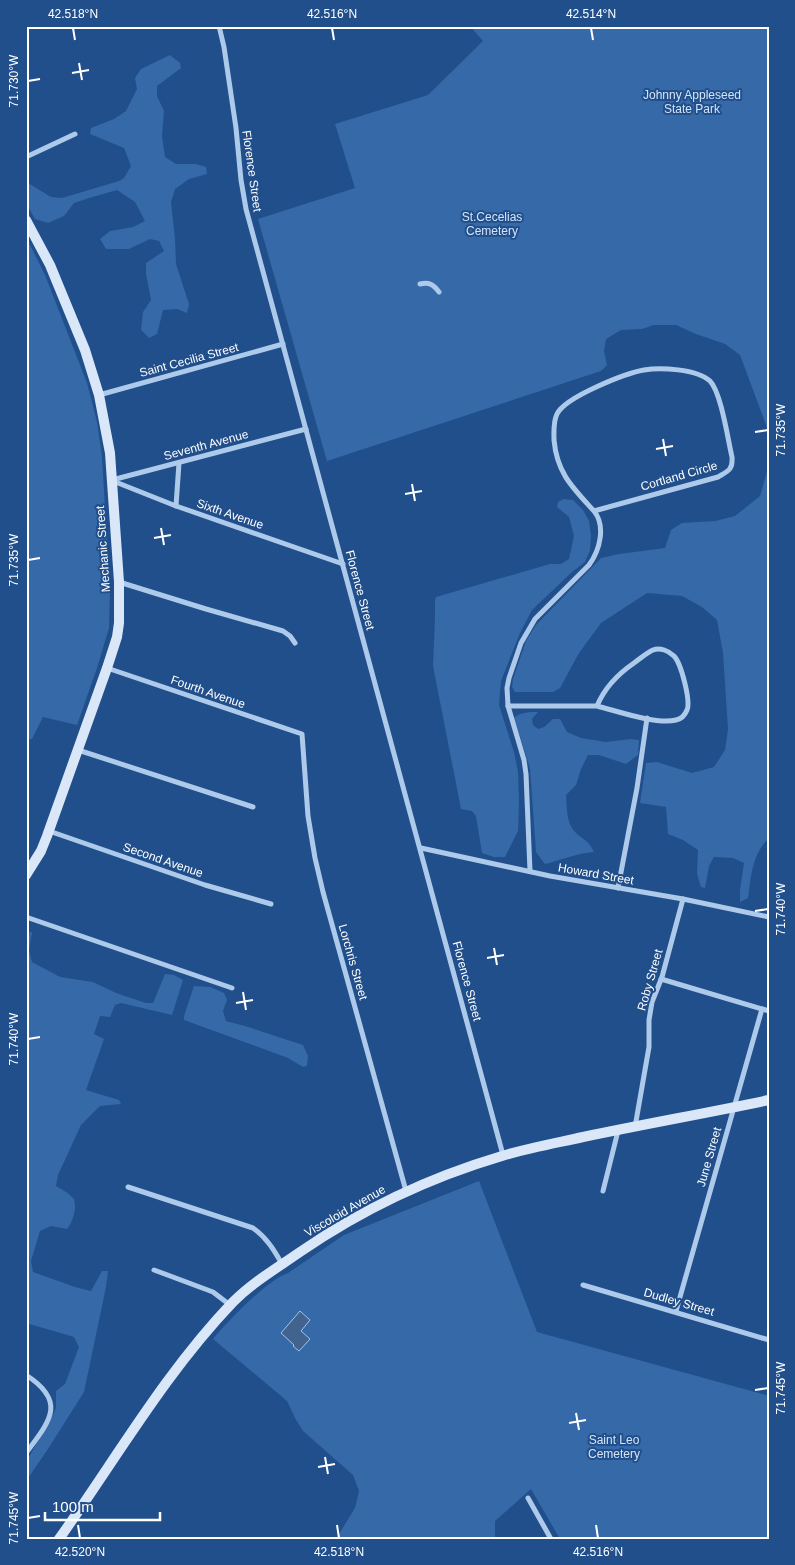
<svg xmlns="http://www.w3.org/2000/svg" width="795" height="1565" viewBox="0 0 795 1565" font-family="Arial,sans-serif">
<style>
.green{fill:#3569a8}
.water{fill:#41638d;stroke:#a1c4ec}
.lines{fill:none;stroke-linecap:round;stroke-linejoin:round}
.street{stroke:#aecaeb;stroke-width:5}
.secondary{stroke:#d9e7f8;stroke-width:10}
.ticks{fill:none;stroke:#fff;stroke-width:2}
.labels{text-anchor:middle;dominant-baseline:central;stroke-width:4;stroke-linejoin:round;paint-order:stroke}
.park-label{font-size:12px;fill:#d3e4f8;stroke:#214f8b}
.street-label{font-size:12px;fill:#fff;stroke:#214f8b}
.neatline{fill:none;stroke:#fff;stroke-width:2}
.ticks-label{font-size:12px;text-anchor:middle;fill:#fff}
</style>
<rect width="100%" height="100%" fill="#214f8b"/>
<g class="green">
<polygon points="470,26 769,26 769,436 766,425 740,355 725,344 696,334 676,325 654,325 642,329 621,330 606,339 604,351 607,365 601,371 327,461 258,219 355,188 335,124 428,95 483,41"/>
<polygon points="170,55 180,63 181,68 157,86 157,96 164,111 162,136 165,157 176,164 196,164 206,167 207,174 189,179 175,189 171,202 175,239 176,264 189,304 187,313 177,309 163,310 157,334 149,338 141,330 143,312 151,300 146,274 146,263 164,251 159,241 150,239 129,249 106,249 100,239 110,231 133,227 145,221 135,202 117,190 89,198 74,203 64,216 48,223 35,219 26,203 26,184 28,183 51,197 62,198 119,181 124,178 131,166 124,148 90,134 91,128 114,119 126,111 137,89 135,78 141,69"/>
<polygon points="26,237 45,275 87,383 97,422 102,457 110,592 109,628 97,668 77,725 43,717 32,739 26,740"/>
<path d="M 769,465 L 769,838 C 752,854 751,876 748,898 L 740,902 L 740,890 L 744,863 L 733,858 L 714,857 L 709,866 L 705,888 L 701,887 L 697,874 L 698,850 L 683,840 L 668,834 L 666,807 L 640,803 L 646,763 L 657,762 L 692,773 L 714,767 L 725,750 L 728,729 L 723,653 L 717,620 L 702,607 L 682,596 L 647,593 L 601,623 L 579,653 L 560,688 L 553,692 L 515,692 L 512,687 L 513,679 L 526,641 L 536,625 L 601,558 L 619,554 L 665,548 L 671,530 L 682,523 L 715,521 L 735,516 L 760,496 Z"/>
<polygon points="563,499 573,500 583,510 589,521 591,536 590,550 585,562 572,572 532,610 520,633 501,681 499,705 514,752 518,772 519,802 518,831 505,857 494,857 482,853 476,816 472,811 461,809 433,666 435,617 435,600 436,597 550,564 561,564 569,559 574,536 569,517 557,507 558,502"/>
<path d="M 538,712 L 532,719 L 533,725 L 538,729 L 544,727 L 553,719 L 560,719 L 567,732 L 581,738 L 606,742 L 631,739 L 639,740 L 638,755 L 626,764 L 599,755 L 588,755 L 581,769 L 576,785 L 566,795 C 567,807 566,823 575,832 C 584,841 588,839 594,852 C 577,853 562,860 545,864 L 536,852 L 530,768 L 514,718 C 520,712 530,712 538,712 Z"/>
<path d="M 32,932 L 29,950 L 32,962 L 60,977 L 93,982 L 116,993 L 146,1003 L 153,1003 L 165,974 L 174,975 L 183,980 L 172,1015 L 121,1003 L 115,1005 L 110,1017 L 100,1016 L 94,1034 L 104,1039 L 86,1090 L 119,1100 L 121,1104 L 100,1106 L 81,1125 L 58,1175 L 56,1186 C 61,1189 69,1193 73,1198 C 78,1206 73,1222 67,1229 L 51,1226 L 40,1231 L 31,1261 L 33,1272 L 75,1287 L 91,1291 L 102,1271 L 108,1271 L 106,1287 L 84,1392 L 48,1449 L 26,1481 L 26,1462 L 53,1415 L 56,1408 L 56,1391 L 65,1384 L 79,1347 L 74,1337 L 26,1323 L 26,933 Z"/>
<polygon points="194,986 210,987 224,993 227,1000 223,1011 226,1021 245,1026 303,1045 308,1056 307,1066 303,1067 288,1058 184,1020 184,1016"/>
<path d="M 479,1181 L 537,1332 L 769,1396 L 769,1539 L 560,1539 L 531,1489 L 495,1521 L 495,1539 L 336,1539 L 355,1508 L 359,1491 L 353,1475 L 303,1431 L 295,1418 L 287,1401 L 213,1339 C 228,1321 266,1281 288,1273 L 344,1235 Z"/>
</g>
<polygon class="water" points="300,1311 310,1320 301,1331 310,1339 299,1351 293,1346 294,1345 281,1333"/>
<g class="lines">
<g class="street">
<polyline points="219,26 224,47 236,128 241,180 246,209 503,1155"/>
<polyline points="26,157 75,134"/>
<path d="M 420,284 C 429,282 433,284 439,292"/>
<polyline points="99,395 283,344"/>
<polyline points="112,480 306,429"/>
<polyline points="113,481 176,506 343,564"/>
<polyline points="176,506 179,463"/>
<polyline points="119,582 206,609 283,631 290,636 295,643"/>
<polyline points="107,668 302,734 308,816 315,858 323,892 406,1191"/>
<path d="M 508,706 L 597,706 C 604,689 618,674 634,663 C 640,659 646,653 653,650 C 660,647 669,651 674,656 C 681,663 691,701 687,710 C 685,715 681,719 676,720 C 656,725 617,711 597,706"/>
<polyline points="78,750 253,807"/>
<polyline points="49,831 205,885 271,904"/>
<polyline points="421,848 550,876 683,899 769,917"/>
<path d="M 530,871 L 526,774 L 524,760 L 508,706 L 507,688 L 509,678 L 521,643 L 535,619 L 589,565 C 600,550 606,526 594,511 L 718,477 C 728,471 733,470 732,457 C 728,440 721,392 710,381 C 697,369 660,367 644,370 C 626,373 565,397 557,414 C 553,422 554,431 554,440 C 557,473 572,487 594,511"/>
<polyline points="618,888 637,788 647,718"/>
<polyline points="26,917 232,988"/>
<polyline points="661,979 769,1011"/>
<polyline points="635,1127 649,1047 649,1020 652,1002 662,977 683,899"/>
<path d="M 128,1187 L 253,1228 C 267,1238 274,1250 282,1264"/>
<polyline points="603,1191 618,1131"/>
<polyline points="154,1270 213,1292 230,1305"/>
<polyline points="583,1285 769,1340"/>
<polyline points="676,1311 762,1009"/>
<path d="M 26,1375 C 68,1402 49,1422 26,1453"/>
<polyline points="528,1498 551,1539"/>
</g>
<g class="secondary">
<polyline points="26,220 50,265 85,350 99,395 110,453 119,582 119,623 117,637 107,668 47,836 41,851 26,875"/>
<path d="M 59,1539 C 116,1459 165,1373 233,1302 C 253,1282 277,1268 300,1252 C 361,1210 431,1177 502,1156 C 528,1148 556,1143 583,1137 C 645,1124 707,1113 769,1100"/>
</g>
</g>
<path class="ticks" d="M 73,28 L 75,40M 332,28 L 334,40M 591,28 L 593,40M 79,63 L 82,80M 72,73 L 89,70M 28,81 L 40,79M 755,432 L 768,430M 663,439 L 666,456M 656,449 L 673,446M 412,484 L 415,501M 405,494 L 422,491M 161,528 L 164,545M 154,538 L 171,535M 28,560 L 40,558M 755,911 L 768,909M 494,948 L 497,965M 487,958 L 504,955M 243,992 L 246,1010M 236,1003 L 253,1000M 28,1039 L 40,1037M 755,1390 L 768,1388M 576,1413 L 579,1430M 569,1423 L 586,1420M 325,1457 L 328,1474M 318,1467 L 335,1464M 28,1518 L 40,1516M 78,1525 L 80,1538M 337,1525 L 339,1538M 596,1525 L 598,1538"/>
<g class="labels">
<g class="park-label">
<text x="692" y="95">Johnny Appleseed<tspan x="692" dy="14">State Park</tspan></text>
<text x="492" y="217">St.Cecelias<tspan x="492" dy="14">Cemetery</tspan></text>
<text x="614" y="1440">Saint Leo<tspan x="614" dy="14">Cemetery</tspan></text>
</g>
<g class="street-label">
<text transform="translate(252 171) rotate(82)">Florence Street</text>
<text transform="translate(189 360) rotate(-15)">Saint Cecilia Street</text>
<text transform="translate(206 445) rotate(-15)">Seventh Avenue</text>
<text transform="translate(679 476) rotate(-16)">Cortland Circle</text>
<text transform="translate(230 514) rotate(19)">Sixth Avenue</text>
<text transform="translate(103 549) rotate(-94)">Mechanic Street</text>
<text transform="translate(360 590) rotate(75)">Florence Street</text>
<text transform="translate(208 692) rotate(19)">Fourth Avenue</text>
<text transform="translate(163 860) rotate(19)">Second Avenue</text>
<text transform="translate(596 874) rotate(10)">Howard Street</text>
<text transform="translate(353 962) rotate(74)">Lorchris Street</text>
<text transform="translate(650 980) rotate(-74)">Roby Street</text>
<text transform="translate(467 981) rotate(75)">Florence Street</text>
<text transform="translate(709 1157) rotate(-74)">June Street</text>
<text transform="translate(345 1211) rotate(-30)">Viscoloid Avenue</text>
<text transform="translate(679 1302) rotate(16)">Dudley Street</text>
</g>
</g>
<rect width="795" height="1565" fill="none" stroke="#214f8b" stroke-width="55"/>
<path d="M45 1512v8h115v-8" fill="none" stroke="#ffffff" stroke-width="2.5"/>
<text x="52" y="1512" font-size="15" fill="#ffffff" stroke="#214f8b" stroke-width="4" paint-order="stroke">100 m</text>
<rect x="28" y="28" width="740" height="1510" class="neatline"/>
<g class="ticks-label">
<text x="73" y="18">42.518°N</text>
<text x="332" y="18">42.516°N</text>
<text x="591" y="18">42.514°N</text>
<text transform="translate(14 81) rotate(-90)" y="4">71.730°W</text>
<text transform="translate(781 430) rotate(-90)" y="4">71.735°W</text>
<text transform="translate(14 560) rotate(-90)" y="4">71.735°W</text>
<text transform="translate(781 909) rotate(-90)" y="4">71.740°W</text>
<text transform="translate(14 1039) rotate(-90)" y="4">71.740°W</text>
<text transform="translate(781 1388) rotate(-90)" y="4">71.745°W</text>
<text transform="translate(14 1518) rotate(-90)" y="4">71.745°W</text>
<text x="80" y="1556">42.520°N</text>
<text x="339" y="1556">42.518°N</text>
<text x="598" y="1556">42.516°N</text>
</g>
</svg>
